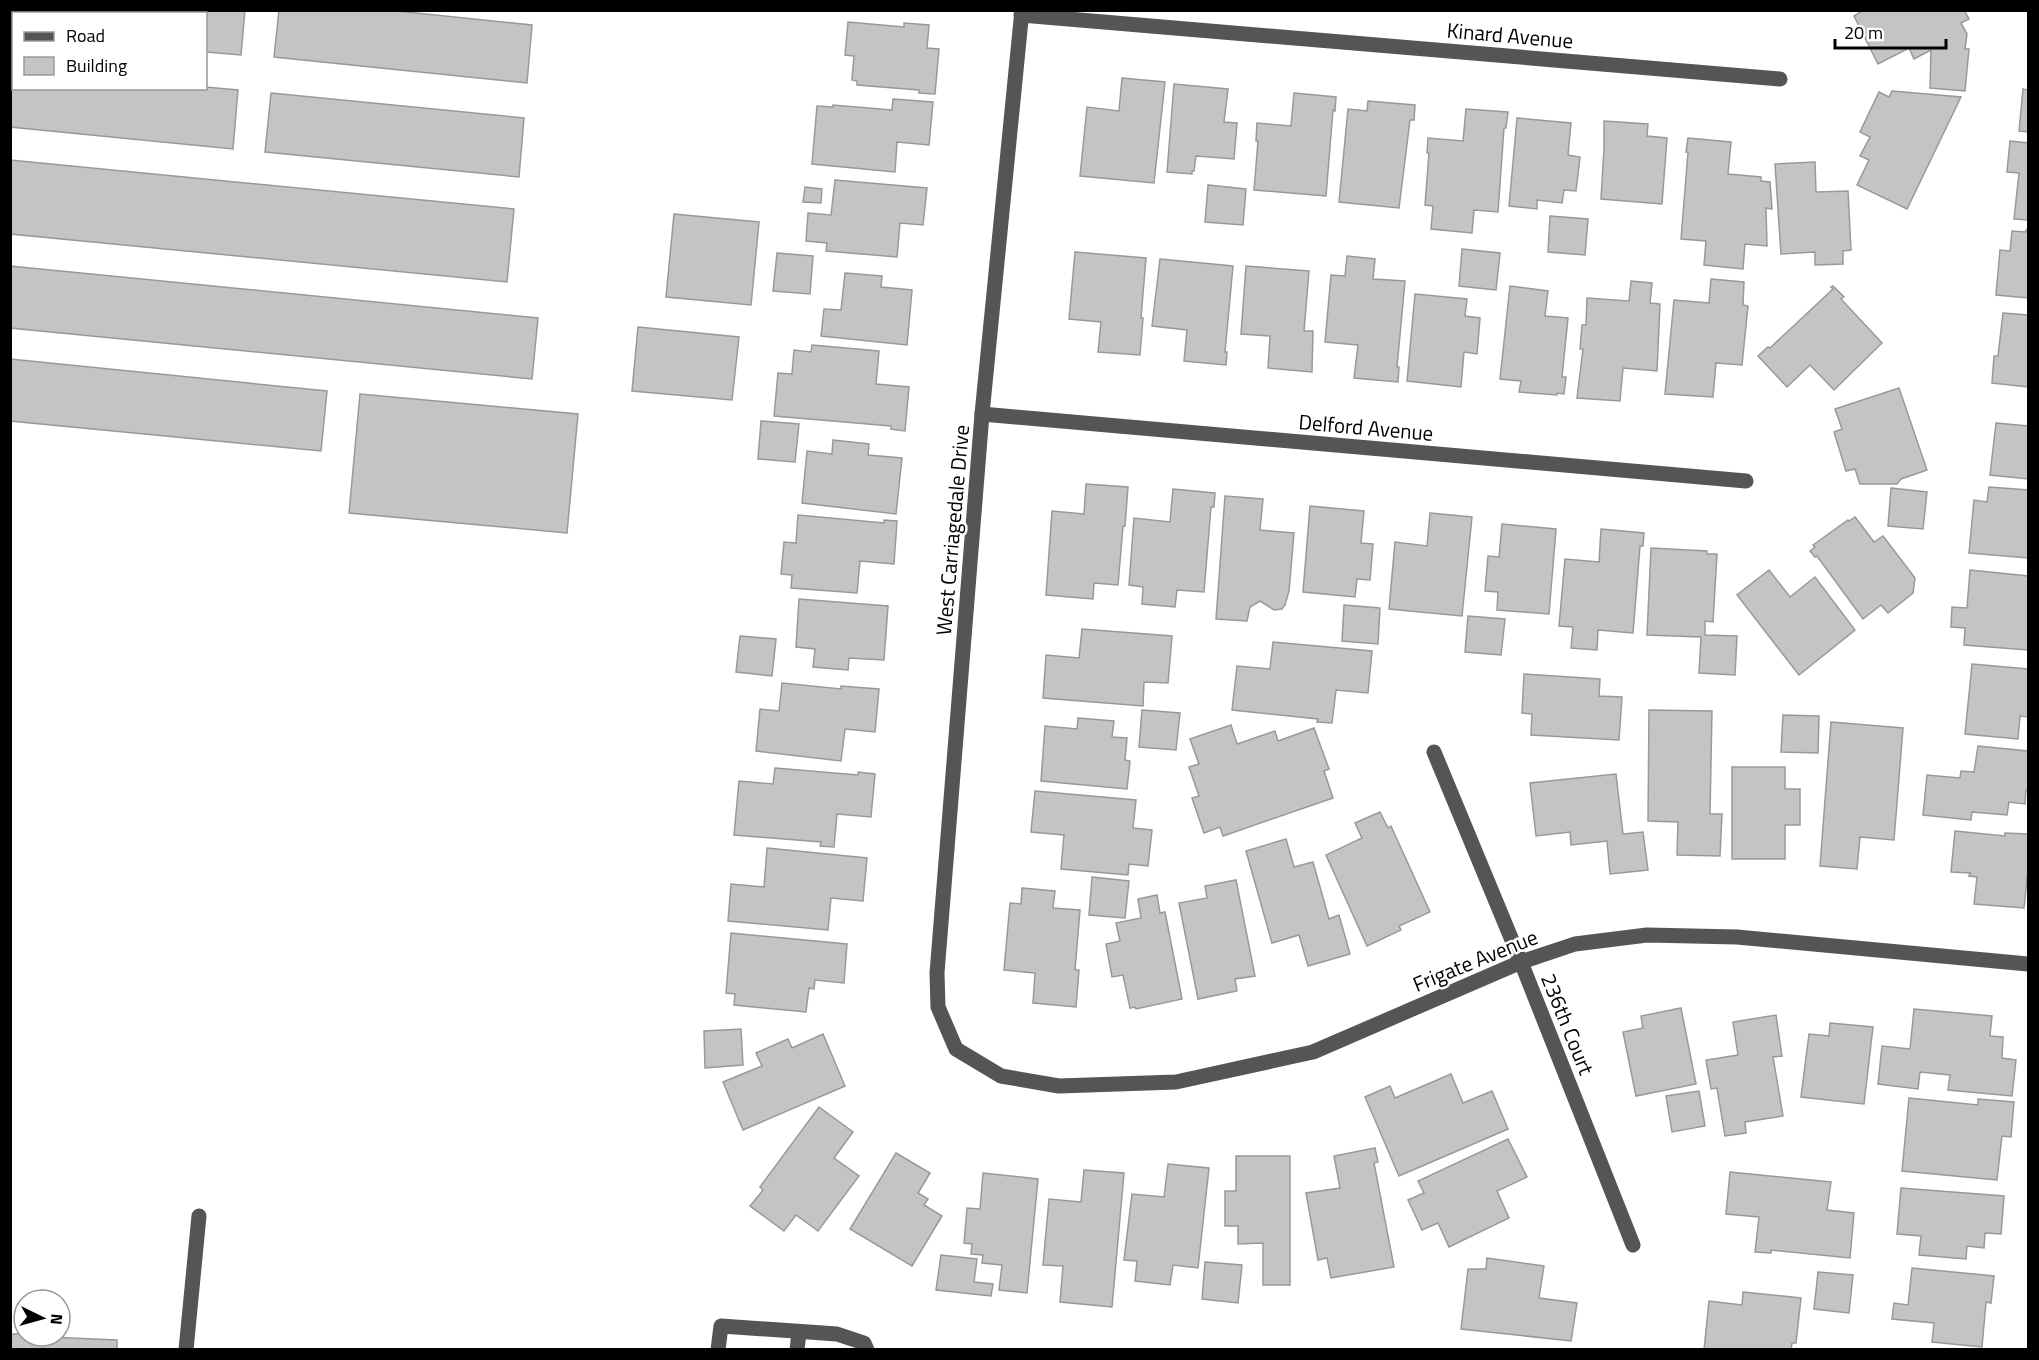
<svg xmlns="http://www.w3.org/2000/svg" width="2039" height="1360" viewBox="0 0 2039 1360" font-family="'Titillium Web',sans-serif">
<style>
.building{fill:#c4c4c4;stroke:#999;stroke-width:1.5}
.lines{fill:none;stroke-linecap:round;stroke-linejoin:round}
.minor{stroke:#555;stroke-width:15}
.labels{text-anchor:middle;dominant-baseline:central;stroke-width:5;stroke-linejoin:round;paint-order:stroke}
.street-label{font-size:21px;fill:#000;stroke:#fff}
</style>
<rect width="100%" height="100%" fill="#fff"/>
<g class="building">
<polygon points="10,10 245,10 241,55 206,52 206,14 14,14 14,33 10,33"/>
<polygon points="279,10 387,10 532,25 527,83 274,57"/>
<polygon points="1864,10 1964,10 1969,19 1961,23 1967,34 1965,49 1969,49 1965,91 1930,88 1931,50 1914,59 1909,48 1878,64 1854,16"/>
<polygon points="848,22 904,27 904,23 929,25 927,48 939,49 935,94 919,93 919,90 857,85 857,81 852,80 854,56 845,55"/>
<polygon points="10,67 14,67 14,88 206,88 206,87 238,90 233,149 10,127"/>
<polygon points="1122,78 1165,82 1154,183 1080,176 1087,107 1119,111"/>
<polygon points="1174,84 1228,89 1224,122 1237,123 1234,159 1196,156 1194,171 1192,171 1192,174 1167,172"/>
<polygon points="2023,89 2028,90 2028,132 2019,131"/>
<polygon points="1892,91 1961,97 1907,209 1857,185 1869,160 1860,156 1870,137 1860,132 1879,92 1889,97"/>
<polygon points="271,93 524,118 519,177 265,152"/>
<polygon points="1294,93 1336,97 1335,111 1333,110 1326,196 1254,190 1258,141 1256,141 1257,123 1291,126"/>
<polygon points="893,99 933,102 929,145 897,142 895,172 812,164 817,106 833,107 833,105 892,110"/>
<polygon points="1368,101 1415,105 1414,120 1410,120 1399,208 1339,202 1348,109 1367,111"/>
<polygon points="1466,109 1508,112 1506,128 1504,128 1498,212 1474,210 1472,233 1431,229 1433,206 1425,205 1429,153 1427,153 1428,138 1463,141"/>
<polygon points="1517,118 1571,123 1568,155 1580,157 1576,191 1564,190 1562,203 1537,200 1537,209 1509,206"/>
<polygon points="1604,121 1648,124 1647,136 1667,138 1662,204 1601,199 1604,148"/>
<polygon points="1688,138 1731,142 1728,174 1761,177 1761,181 1770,182 1772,209 1766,208 1767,246 1745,244 1743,269 1704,265 1706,241 1681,239 1688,152 1686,152"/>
<polygon points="2010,141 2028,143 2028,220 2014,219 2019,173 2007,172"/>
<polygon points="10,160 514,209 507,282 10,234"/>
<polygon points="1815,162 1816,192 1848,191 1851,250 1843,251 1843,264 1815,265 1815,252 1781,254 1775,164"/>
<polygon points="835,180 927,188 923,225 900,223 897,257 826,251 827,243 806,241 808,213 831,215"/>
<polygon points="1208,185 1246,189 1243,225 1205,222"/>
<polygon points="805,187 822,189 821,203 803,202"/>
<polygon points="674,214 759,222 751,305 666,297"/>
<polygon points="1550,216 1588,219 1585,255 1548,252"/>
<polygon points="2026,230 2028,230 2028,298 1996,295 2000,250 2010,251 2012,231 2026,232"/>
<polygon points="1462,249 1500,253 1496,290 1459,286"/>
<polygon points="1075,252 1146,258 1141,318 1143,318 1140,355 1098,352 1101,322 1069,319"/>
<polygon points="777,253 813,256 810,294 773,291"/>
<polygon points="1347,256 1375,259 1373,279 1405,281 1397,367 1399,367 1398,382 1354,378 1358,345 1325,342 1331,275 1345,276"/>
<polygon points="1160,259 1233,266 1225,352 1227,352 1226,365 1184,361 1187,330 1152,326"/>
<polygon points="10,266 538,318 532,379 10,328"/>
<polygon points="1246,266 1309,271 1304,331 1313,331 1312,372 1268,368 1270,336 1241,334"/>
<polygon points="845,273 882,276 881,287 912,290 907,345 821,336 824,309 841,310"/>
<polygon points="1711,279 1744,282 1743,305 1748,306 1742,365 1716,363 1713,397 1665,394 1674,300 1709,303"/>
<polygon points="1631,281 1652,283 1650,303 1660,304 1657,371 1623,368 1620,401 1577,398 1583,349 1580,349 1582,325 1586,325 1587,298 1629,301"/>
<polygon points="1510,286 1548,291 1545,316 1568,318 1562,377 1566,377 1564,394 1557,393 1557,395 1519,392 1521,381 1500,379"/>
<polygon points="1833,286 1844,297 1841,299 1882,343 1834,390 1810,365 1787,387 1758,356 1768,347 1770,348 1833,289 1831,287"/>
<polygon points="1415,294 1467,299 1465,316 1480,318 1477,354 1464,352 1461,387 1407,381"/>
<polygon points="2003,313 2028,315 2028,387 1992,383 1994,356 1998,356"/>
<polygon points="638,327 739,337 732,400 632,391"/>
<polygon points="812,345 879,351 876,384 909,387 905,431 891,429 891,426 774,416 778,373 792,374 794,350 811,352"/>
<polygon points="10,359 327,391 321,451 10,421"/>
<polygon points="1899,388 1927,470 1901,479 1897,484 1860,484 1855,469 1846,471 1834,432 1842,429 1835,409"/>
<polygon points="360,394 578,414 567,533 349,513"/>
<polygon points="761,421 799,424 795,462 758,459"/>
<polygon points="1996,423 2028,426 2028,479 1990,475"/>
<polygon points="833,440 869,444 868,455 902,458 896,514 802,503 807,451 832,454"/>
<polygon points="1086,484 1128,487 1125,526 1123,526 1118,585 1094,583 1093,599 1046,595 1052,511 1084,514"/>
<polygon points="1989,487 2028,490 2028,558 1969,553 1974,500 1987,502"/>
<polygon points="1891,488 1927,492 1923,529 1888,526"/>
<polygon points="1173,489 1215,493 1214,507 1211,507 1204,592 1177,590 1175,607 1142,604 1143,587 1129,585 1134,518 1170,522"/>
<polygon points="1225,496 1263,499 1260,530 1294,533 1289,591 1285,605 1282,609 1274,610 1260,601 1250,607 1247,621 1216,619"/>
<polygon points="1310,506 1364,511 1361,543 1373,544 1370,580 1357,579 1355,597 1303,592"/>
<polygon points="1430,513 1472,517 1462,616 1389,609 1395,542 1427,546"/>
<polygon points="798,515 884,523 884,520 897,521 894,564 860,561 857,593 791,588 792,575 781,574 784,542 796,543"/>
<polygon points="1855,517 1874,542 1883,536 1915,578 1913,593 1888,613 1881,605 1863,619 1817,556 1815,557 1810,551 1815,547 1813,545 1848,520 1849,521"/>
<polygon points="1502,524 1556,529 1549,614 1497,610 1498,592 1485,591 1488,556 1499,557"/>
<polygon points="1601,529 1644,533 1643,546 1640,546 1633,633 1598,630 1597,650 1571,648 1573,627 1559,626 1565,559 1599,562"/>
<polygon points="1651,548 1707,551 1707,554 1717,554 1713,622 1705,621 1705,635 1737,636 1735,675 1699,673 1701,637 1647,635"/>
<polygon points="1769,570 1790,597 1815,577 1855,630 1799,675 1737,595"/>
<polygon points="1970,570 2028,576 2028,650 1964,645 1965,628 1951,627 1952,607 1967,608"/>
<polygon points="799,599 888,606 884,660 849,658 848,670 813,667 815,649 796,647"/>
<polygon points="1344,605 1380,608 1378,644 1342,641"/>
<polygon points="1468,616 1505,619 1501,655 1465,652"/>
<polygon points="1082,629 1172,636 1168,683 1144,682 1143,706 1043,698 1046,655 1079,658"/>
<polygon points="740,636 776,639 772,676 736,672"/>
<polygon points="1273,642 1372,651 1368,693 1336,690 1332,723 1317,722 1318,719 1232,710 1237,666 1270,669"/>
<polygon points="1972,664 2028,669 2028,717 2020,716 2018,739 1965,734"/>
<polygon points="1524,674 1600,679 1599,696 1622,697 1619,740 1531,735 1532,714 1522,713"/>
<polygon points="782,683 841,689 841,686 879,689 875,732 845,729 841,761 756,751 760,709 779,711"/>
<polygon points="1142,710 1180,713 1176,750 1139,747"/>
<polygon points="1649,710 1712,711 1710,814 1722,814 1720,856 1677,855 1678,822 1648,821"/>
<polygon points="1783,715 1819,716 1818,753 1781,752"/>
<polygon points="1078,718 1114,721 1112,737 1127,738 1125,760 1130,761 1127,789 1041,781 1045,726 1077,729"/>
<polygon points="1831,722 1903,728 1894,840 1860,837 1857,869 1820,866"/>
<polygon points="1231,725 1237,744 1275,731 1278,741 1314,728 1329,769 1324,771 1333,798 1223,836 1220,827 1204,833 1192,798 1199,796 1189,767 1199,764 1190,739"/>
<polygon points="1978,746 2028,751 2028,790 2026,790 2025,804 2009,802 2007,815 1972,812 1971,820 1923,815 1927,775 1960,778 1961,771 1974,772"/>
<polygon points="1732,767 1785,767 1785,789 1800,789 1800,825 1785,825 1785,859 1732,859"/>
<polygon points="775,768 858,775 858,772 875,774 871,817 837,814 834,847 820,846 821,842 734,835 739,781 773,784"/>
<polygon points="1616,774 1623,834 1643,832 1648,870 1610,874 1607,841 1571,845 1570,832 1536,836 1530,783"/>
<polygon points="1035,791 1136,800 1133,828 1152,830 1148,866 1129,864 1128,875 1061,869 1064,835 1031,832"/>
<polygon points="1380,812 1388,828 1391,826 1430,912 1399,926 1401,930 1367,946 1326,855 1362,838 1355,823"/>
<polygon points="1955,831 2005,836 2005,833 2028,834 2028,869 2024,908 1974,904 1977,877 1969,876 1970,873 1951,872"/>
<polygon points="1286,839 1294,867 1313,862 1329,919 1339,915 1350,954 1308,966 1299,935 1272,943 1246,851"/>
<polygon points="767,848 867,858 863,901 831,898 828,930 728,921 731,884 764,887"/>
<polygon points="1092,877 1129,881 1125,918 1089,915"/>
<polygon points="1236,880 1255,976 1235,979 1237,991 1198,999 1179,903 1207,898 1205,886"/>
<polygon points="1022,888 1055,891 1053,908 1080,910 1075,970 1079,970 1076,1007 1033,1003 1035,973 1004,970 1010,903 1021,904"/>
<polygon points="1157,895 1160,913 1165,912 1182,999 1136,1009 1135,1007 1130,1008 1123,975 1112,977 1106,944 1120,941 1116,923 1141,918 1138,899"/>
<polygon points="731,933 847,944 844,983 815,980 814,989 809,988 806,1012 734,1005 735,994 726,993"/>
<polygon points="1681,1008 1696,1084 1636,1096 1623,1032 1643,1028 1641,1016"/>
<polygon points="1914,1009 1992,1016 1990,1036 2003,1037 2002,1058 2016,1060 2012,1096 1948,1090 1950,1075 1920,1072 1918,1089 1878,1084 1882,1046 1910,1049"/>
<polygon points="1776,1015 1782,1056 1773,1057 1783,1116 1745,1122 1746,1133 1725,1136 1717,1088 1711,1089 1706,1060 1738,1055 1733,1022"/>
<polygon points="1830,1023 1873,1027 1864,1104 1801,1097 1809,1034 1829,1036"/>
<polygon points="741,1029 743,1065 705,1068 704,1031"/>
<polygon points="823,1034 845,1086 743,1130 723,1082 762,1066 756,1053 788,1039 792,1048"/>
<polygon points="1451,1074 1463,1103 1492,1091 1508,1129 1399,1176 1365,1097 1390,1086 1395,1098"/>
<polygon points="1699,1091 1705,1126 1672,1132 1666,1096"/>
<polygon points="1909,1098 1978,1105 1978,1099 2014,1102 2011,1137 2002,1136 1997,1180 1902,1171"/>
<polygon points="819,1107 853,1132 834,1158 859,1176 818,1231 796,1215 784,1231 750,1206 763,1190 760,1187"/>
<polygon points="1508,1139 1527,1177 1497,1191 1509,1218 1449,1247 1438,1223 1422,1230 1408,1200 1424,1193 1418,1181"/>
<polygon points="1375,1148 1378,1162 1374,1163 1394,1267 1331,1278 1327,1258 1318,1260 1306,1193 1340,1188 1334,1156"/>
<polygon points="896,1153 930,1173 918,1193 928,1199 924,1205 942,1216 912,1266 850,1229"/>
<polygon points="1236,1156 1290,1156 1290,1285 1263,1285 1263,1243 1238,1244 1238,1226 1225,1226 1225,1191 1236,1191"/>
<polygon points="1168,1164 1209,1168 1198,1268 1173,1265 1170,1285 1135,1281 1137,1261 1124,1260 1132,1194 1164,1197"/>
<polygon points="1084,1170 1124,1173 1112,1307 1060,1302 1063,1266 1043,1265 1049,1199 1081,1202"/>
<polygon points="1730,1172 1831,1182 1827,1210 1854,1213 1850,1258 1771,1250 1771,1253 1755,1252 1759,1217 1726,1214"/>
<polygon points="983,1173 1038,1179 1027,1293 999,1290 1002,1265 982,1263 983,1255 971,1254 972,1244 964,1243 967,1208 980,1209"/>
<polygon points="1901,1188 2004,1196 2001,1234 1985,1233 1984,1248 1967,1246 1966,1259 1919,1255 1921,1236 1897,1234"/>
<polygon points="941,1255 977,1259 974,1282 993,1284 991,1296 936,1290"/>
<polygon points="1487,1258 1544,1266 1539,1298 1577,1303 1571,1341 1461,1329 1468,1269 1486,1269"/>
<polygon points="1205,1262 1242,1265 1238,1303 1202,1299"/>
<polygon points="1912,1268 1994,1276 1991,1303 1986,1302 1982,1347 1932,1342 1934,1323 1892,1319 1894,1303 1908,1305"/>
<polygon points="1818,1272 1853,1275 1849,1313 1814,1309"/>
<polygon points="1743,1292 1801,1298 1796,1343 1792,1343 1791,1350 1704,1350 1709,1301 1742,1305"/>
<polygon points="10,1334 24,1334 24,1336 117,1340 117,1350 10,1350"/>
</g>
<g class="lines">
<g class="minor">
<polyline points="1022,10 982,414 937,973 938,1007 956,1049 1001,1076 1059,1086 1176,1082 1313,1052 1521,962 1575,944 1647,935 1737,937 2028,964"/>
<polyline points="1021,15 1780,79"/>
<polyline points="982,414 1746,481"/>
<polyline points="1434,752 1521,962 1633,1245"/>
<polyline points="186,1350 199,1216"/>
<polyline points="718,1350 721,1326 837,1334 864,1343 867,1350"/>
<polyline points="797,1350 799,1332"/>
</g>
</g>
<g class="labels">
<g class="street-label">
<text transform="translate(1510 35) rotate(5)">Kinard Avenue</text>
<text transform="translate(1366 427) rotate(5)">Delford Avenue</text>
<text transform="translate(952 530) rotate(-85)">West Carriagedale Drive</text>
<text transform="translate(1475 960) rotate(-22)">Frigate Avenue</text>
<text transform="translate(1568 1024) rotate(68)">236th Court</text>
</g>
</g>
<rect width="2039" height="1360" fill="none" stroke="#000000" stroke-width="24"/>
<rect x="12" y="12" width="195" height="78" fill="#ffffff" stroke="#999999" stroke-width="1.5"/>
<rect x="24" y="32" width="30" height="9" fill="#555555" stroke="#999999" stroke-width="1.5"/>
<text x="66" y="42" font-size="18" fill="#000000">Road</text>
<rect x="24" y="57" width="30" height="18" fill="#c4c4c4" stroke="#999999" stroke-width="1.5"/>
<text x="66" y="72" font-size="18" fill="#000000">Building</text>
<g transform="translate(42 1318) rotate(95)"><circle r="28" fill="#ffffff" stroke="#999999" stroke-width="1.5"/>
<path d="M0-4.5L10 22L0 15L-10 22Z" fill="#000000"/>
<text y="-9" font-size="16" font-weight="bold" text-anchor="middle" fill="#000000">N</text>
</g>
<path d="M1835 39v9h111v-9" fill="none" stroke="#000000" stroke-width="3"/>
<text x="1844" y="39" font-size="18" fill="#000000" stroke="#ffffff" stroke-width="4.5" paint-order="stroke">20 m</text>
</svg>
